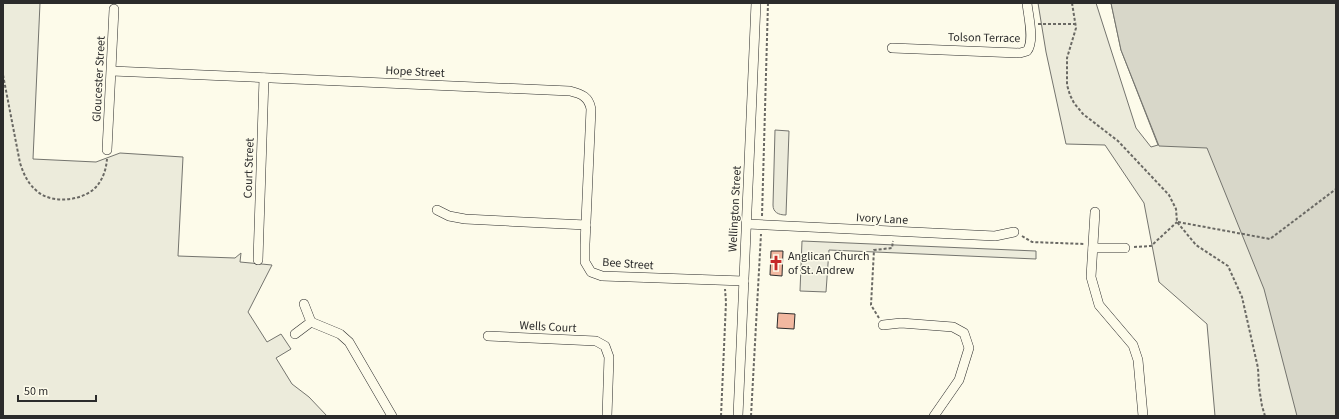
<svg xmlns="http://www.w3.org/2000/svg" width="1339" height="419" viewBox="0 0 1339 419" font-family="'Source Sans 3',sans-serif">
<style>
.green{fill:#ecebdb;stroke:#74746e}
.water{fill:#d8d7c9;stroke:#74746e}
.building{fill:#f2b8a0;stroke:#2b2b2b}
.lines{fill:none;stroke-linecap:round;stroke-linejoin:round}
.street-casing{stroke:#2b2b2b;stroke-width:10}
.path{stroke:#6a6964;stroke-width:2;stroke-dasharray:3 2;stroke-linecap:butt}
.street{stroke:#fdfbea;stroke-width:9}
.labels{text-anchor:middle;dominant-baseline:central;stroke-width:3;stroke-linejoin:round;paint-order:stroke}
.street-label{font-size:12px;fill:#2b2b2b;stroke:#fdfbea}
.poi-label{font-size:12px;fill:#2b2b2b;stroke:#fdfbea;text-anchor:start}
</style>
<rect width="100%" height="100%" fill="#fdfbea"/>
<g class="green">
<polygon points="3,3 40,3 33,159 96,162 120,153 183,157 178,256 235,258 241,253 240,262 272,265 248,312 267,342 281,334 291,349 276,358 292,384 309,397 327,416 3,416"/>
<polygon points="1038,3 1096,3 1136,128 1151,147 1158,145 1121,50 1111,3 1336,3 1336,416 1215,416 1207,324 1159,282 1144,203 1105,145 1066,144 1046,52"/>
<path d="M 775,130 L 789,131 L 786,215 C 778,215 773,212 773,205 Z"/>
<polygon points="802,241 1036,251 1036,259 829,250 826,292 800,291"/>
</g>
<polygon class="water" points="1111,3 1336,3 1336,416 1297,416 1264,289 1207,148 1159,146 1121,50"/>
<g class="building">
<polygon points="771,251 783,251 782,276 770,275"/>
<polygon points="778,313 795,314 794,329 777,328"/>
</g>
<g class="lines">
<g class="street-casing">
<g id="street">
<path d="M 892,48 L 1020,53 L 1027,51 C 1035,41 1028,15 1027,3"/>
<path d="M 112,71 L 570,91 C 582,94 589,97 591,109 L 585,244 L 585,262 L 591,272 L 602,276 L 744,281"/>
<polyline points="107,150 114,9"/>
<polyline points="437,210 449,216 465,219 586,225"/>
<polyline points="1095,212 1091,277 1099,305 1133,345 1138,360 1143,416"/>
<polyline points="747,224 995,236 1014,232"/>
<polyline points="1093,248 1125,248"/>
<polyline points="258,260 264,78"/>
<polyline points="311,322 340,334 349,342 392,416"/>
<polyline points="883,325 901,323 953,327 964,333 969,348 959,380 934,416"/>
<polyline points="295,334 311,322 304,304"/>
<polyline points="488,336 596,341 605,346 609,357 607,416"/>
<polyline points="738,416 756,3"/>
</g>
</g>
<g class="path">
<polyline points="1072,3 1076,28 1067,58 1067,85 1070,95 1074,103 1083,114 1118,141 1169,195 1176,209 1177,222 1196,245 1228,266 1242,297 1258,368 1259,387 1262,406 1265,416"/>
<polyline points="1038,24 1075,24"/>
<path d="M 3,75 L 20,163 C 24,175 28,184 38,192 C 53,204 83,201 96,187 C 103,179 106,170 107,159"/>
<polyline points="762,216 768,3"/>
<polyline points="1178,222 1270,239 1336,189"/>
<polyline points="1022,236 1032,242 1084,244"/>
<polyline points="1134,247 1151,246 1177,222"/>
<polyline points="879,318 871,305 874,250 892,248 893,241"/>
<polyline points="721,416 726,302 725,289"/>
<polyline points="751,416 761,234"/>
</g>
<use href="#street" class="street"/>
</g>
<defs>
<g id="church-bare" transform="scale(1.2)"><path d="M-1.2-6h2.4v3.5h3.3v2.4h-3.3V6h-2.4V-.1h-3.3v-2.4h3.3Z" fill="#c62828" stroke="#fdfbea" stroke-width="2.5" paint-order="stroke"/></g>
</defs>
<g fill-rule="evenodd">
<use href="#church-bare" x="776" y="263"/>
</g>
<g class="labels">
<g class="street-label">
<text transform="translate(984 38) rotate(1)">Tolson Terrace</text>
<text transform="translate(415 72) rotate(3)">Hope Street</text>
<text transform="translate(99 79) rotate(-87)">Gloucester Street</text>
<text transform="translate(249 168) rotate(-88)">Court Street</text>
<text transform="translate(735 209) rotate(-87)">Wellington Street</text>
<text transform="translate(882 219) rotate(3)">Ivory Lane</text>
<text transform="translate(628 264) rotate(4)">Bee Street</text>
<text transform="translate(548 327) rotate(3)">Wells Court</text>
</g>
<g class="poi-label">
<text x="788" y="256">Anglican Church<tspan x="788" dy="14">of St. Andrew</tspan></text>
</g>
</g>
<rect width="1339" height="419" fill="none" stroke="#2b2b2b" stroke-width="8"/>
<path d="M18 395v6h78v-6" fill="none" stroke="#2b2b2b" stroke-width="2"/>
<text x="24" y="395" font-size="12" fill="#2b2b2b" stroke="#fdfbea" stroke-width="3" paint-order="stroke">50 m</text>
</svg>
